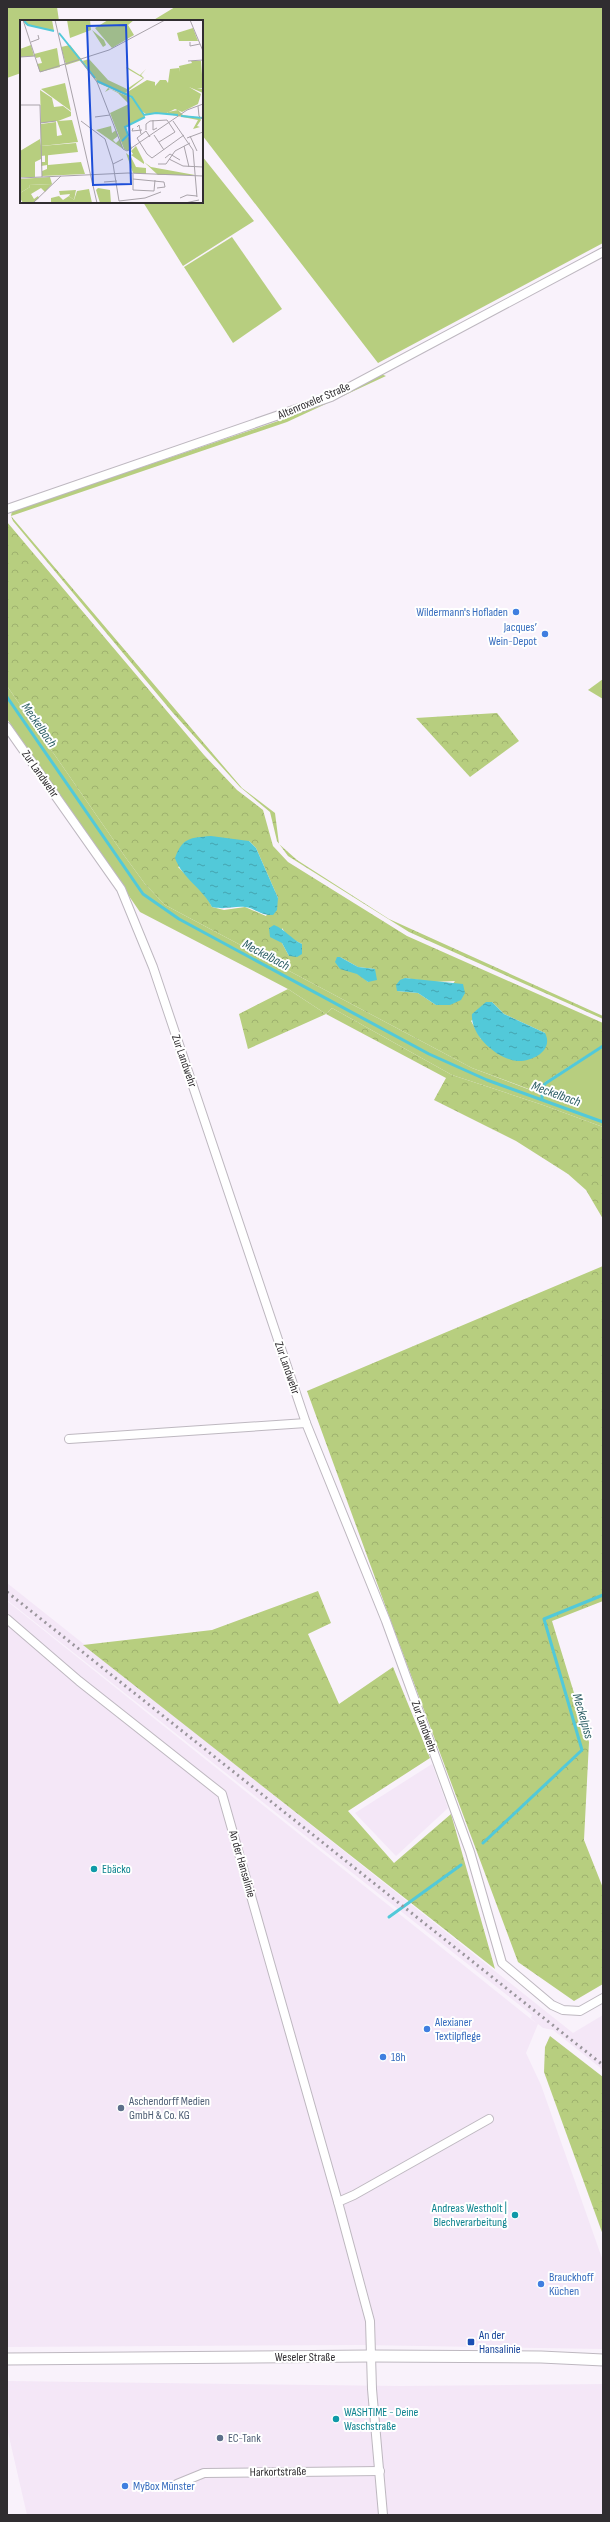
<svg xmlns="http://www.w3.org/2000/svg" width="610" height="2522" viewBox="0 0 610 2522" font-family="'Sofia Sans Condensed',sans-serif">
<style>
.built{fill:#f4e7f7}
.grass{fill:#b7ce7f}
.forest{fill:url(#forest-crowns);fill-rule:evenodd}
.water{fill:url(#water-ripples)}
.lines{fill:none;stroke-linecap:round;stroke-linejoin:round}
.stream{stroke:#52c9d9;stroke-width:3}
.minor-casing{stroke:#beb8c0;stroke-width:10}
.secondary-casing{stroke:#beb8c0;stroke-width:13}
.minor{stroke:#fff;stroke-width:8}
.secondary{stroke:#fff;stroke-width:11}
.rail{stroke:#9a959c;stroke-width:3;stroke-dasharray:2 4;stroke-linecap:butt}
.shop-dot{fill:#3f7fe0;stroke:#fff;stroke-width:1.5}
.culture-dot{fill:#0f9aa8;stroke:#fff;stroke-width:1.5}
.service-dot{fill:#5c6f8a;stroke:#fff;stroke-width:1.5}
.transit-dot{fill:#1a4fb4;stroke:#fff;stroke-width:1.5}
.labels{text-anchor:middle;dominant-baseline:central;stroke-width:4;stroke-linejoin:round;paint-order:stroke}
.street-label{font-size:12px;fill:#302d30;stroke:#fff}
.shop-label{font-size:12px;fill:#366cbe;stroke:#fff;text-anchor:start}
.culture-label{font-size:12px;fill:#0d838f;stroke:#fff;text-anchor:start}
.service-label{font-size:12px;fill:#4e5e75;stroke:#fff;text-anchor:start}
.transit-label{font-size:12px;fill:#164399;stroke:#fff;text-anchor:start}
.water-label{font-size:13px;font-style:italic;fill:#2d5f66;stroke:#fff}
.inset-river{fill:none;stroke:#52c9d9;stroke-width:2}
.inset-road{fill:none;stroke:#a9a3aa;stroke-width:1}
.view{fill:#1d4ed8;fill-opacity:0.15;stroke:#1d4ed8;stroke-width:2}
.inset-edge{fill:none;stroke:#302d30;stroke-width:2}
</style>
<defs>
<pattern id="forest-crowns" width="20" height="18" patternUnits="userSpaceOnUse"><rect width="20" height="18" fill="#b7ce7f"/><path d="M2 6a3 3 0 1 1 6 0M12 15a3 3 0 1 1 6 0" fill="none" stroke="#9eb16e"/></pattern>
<pattern id="water-ripples" width="26" height="14" patternUnits="userSpaceOnUse"><rect width="26" height="14" fill="#52c9d9"/><path d="M2 4q2-2 4 0t4 0M15 11q2-2 4 0t4 0" fill="none" stroke="#44a4b0"/></pattern>
</defs>
<rect width="100%" height="100%" fill="#f9f2fb"/>
<g class="built">
<polygon points="7,1583 573,2033 603,2015 603,2070 553,2030 543,2028 538,2024 526,2053 541,2085 603,2261 603,2349 362,2345 7,2347 7,1601 536,2023 531,2018 532,2015 7,1600"/>
<polygon points="432,1764 448,1808 396,1856 355,1813"/>
<polygon points="7,2381 401,2386 603,2384 603,2515 27,2515 7,2428"/>
</g>
<g class="grass">
<polygon points="7,7 57,7 59,21 21,21 21,73 7,78"/>
<polygon points="175,7 603,7 603,243 378,363 202,135 202,21 152,21"/>
<polygon points="202,156 254,221 183,266 143,202 202,202"/>
<polygon points="232,237 282,309 233,343 184,267"/>
<polygon points="381,374 386,376 287,422 11,516 12,511 290,417"/>
<polygon points="7,686 126,858 145,884 165,905 472,1068 541,1094 545,1082 603,1045 603,1127 543,1105 452,1075 332,1008 326,1014 288,989 140,912 7,719"/>
</g>
<g class="forest">
<polygon points="11,516 242,788 275,813 279,844 297,860 389,919 603,1016 603,1019 409,932 288,856 277,841 270,812 240,787 173,713 13,521"/>
<path d="M 7,522 L 204,755 L 237,790 L 263,810 L 273,846 L 288,862 L 407,936 L 603,1023 L 603,1045 L 545,1082 L 542,1094 L 472,1068 L 165,905 L 145,884 L 126,858 L 7,686 ZM 249,841 L 256,848 L 278,898 L 266,916 L 245,907 L 224,910 L 212,907 L 206,895 L 178,867 ZM 282,928 L 288,937 L 302,944 L 289,956 L 282,943 ZM 340,957 L 358,967 L 375,969 L 368,982 ZM 405,978 L 433,982 L 455,981 L 436,1005 L 418,993 L 397,991 ZM 492,1002 L 504,1014 L 545,1033 L 481,1039 L 471,1021 Z"/>
<polygon points="603,679 603,699 588,690"/>
<polygon points="497,713 519,741 470,777 416,718"/>
<polygon points="288,989 326,1014 332,1008 452,1075 543,1105 603,1127 603,1219 586,1190 568,1174 516,1141 434,1100 446,1078 326,1014 248,1049 239,1014"/>
<polygon points="603,1266 603,1601 552,1621 589,1742 584,1840 603,1888 603,1984 574,2001 518,1962 393,1627 307,1391"/>
<polygon points="318,1591 331,1623 308,1634 339,1704 393,1667 430,1758 348,1811 394,1863 451,1814 495,1969 83,1645 212,1630"/>
<polygon points="550,2036 603,2077 603,2235 544,2072 545,2047"/>
</g>
<g class="water">
<path d="M 211,836 L 249,841 L 256,848 L 278,898 L 277,910 L 273,915 C 261,916 255,908 245,907 C 233,906 225,910 212,907 C 203,889 182,878 175,858 C 183,837 190,838 211,836 Z"/>
<path d="M 274,925 C 285,929 291,939 302,944 L 302,954 L 297,957 L 289,956 L 282,943 L 270,937 L 269,928 Z"/>
<polygon points="337,957 340,957 358,967 375,969 377,980 368,982 357,974 340,969 335,962"/>
<polygon points="405,978 463,984 465,993 461,1000 450,1005 436,1005 418,993 397,991 396,985 400,980"/>
<path d="M 486,1002 L 492,1002 L 504,1014 L 545,1033 C 554,1050 533,1062 517,1061 C 497,1059 470,1035 472,1014 Z"/>
</g>
<g class="lines">
<g class="stream">
<polyline points="7,697 143,894 179,919 429,1054 487,1080 603,1122"/>
<polyline points="542,1099 542,1087 546,1083 603,1046"/>
<polyline points="483,1843 582,1750 544,1619 603,1595"/>
<polyline points="389,1917 461,1865"/>
</g>
<g class="minor-casing">
<g id="minor">
<polyline points="7,509 331,397 603,252"/>
<polyline points="7,727 121,889 153,967 306,1423 386,1621 470,1852 502,1963 552,2005 563,2010 580,2011 603,1998"/>
<polyline points="69,1439 306,1423"/>
<polyline points="7,1619 79,1681 222,1794 338,2202"/>
<polyline points="177,2484 204,2473 380,2471"/>
<polyline points="383,2515 372,2389 370,2321 338,2202 354,2195 489,2119"/>
</g>
</g>
<g class="secondary-casing">
<polyline id="secondary" points="7,2359 371,2356 541,2357 603,2360"/>
</g>
<use href="#minor" class="minor"/>
<use href="#secondary" class="secondary"/>
<polyline class="rail" points="7,1592 603,2065"/>
</g>
<g class="shop-dot">
<circle cx="516" cy="612" r="4"/>
<circle cx="545" cy="634" r="4"/>
<circle cx="427" cy="2029" r="4"/>
<circle cx="383" cy="2057" r="4"/>
<circle cx="541" cy="2284" r="4"/>
<circle cx="125" cy="2486" r="4"/>
</g>
<g class="culture-dot">
<circle cx="94" cy="1869" r="4"/>
<circle cx="515" cy="2215" r="4"/>
<circle cx="336" cy="2419" r="4"/>
</g>
<g class="service-dot">
<circle cx="121" cy="2108" r="4"/>
<circle cx="220" cy="2438" r="4"/>
</g>
<rect class="transit-dot" x="467" y="2338" width="8" height="8" rx="2"/>
<g class="labels">
<g class="street-label">
<text transform="translate(314 401) rotate(-23)">Altenroxeler Straße</text>
<text transform="translate(40 774) rotate(55)">Zur Landwehr</text>
<text transform="translate(184 1061) rotate(71)">Zur Landwehr</text>
<text transform="translate(287 1368) rotate(71)">Zur Landwehr</text>
<text transform="translate(424 1727) rotate(70)">Zur Landwehr</text>
<text transform="translate(242 1864) rotate(74)">An der Hansalinie</text>
<text x="305" y="2357">Weseler Straße</text>
<text transform="translate(278 2472) rotate(-1)">Harkortstraße</text>
</g>
<g class="shop-label">
<text x="508" y="612" text-anchor="end">Wildermann's Hofladen</text>
<text x="537" y="627" text-anchor="end">Jacques’<tspan x="537" dy="14">Wein-Depot</tspan></text>
<text x="435" y="2022">Alexianer<tspan x="435" dy="14">Textilpflege</tspan></text>
<text x="391" y="2057">18h</text>
<text x="549" y="2277">Brauckhoff<tspan x="549" dy="14">Küchen</tspan></text>
<text x="133" y="2486">MyBox Münster</text>
</g>
<g class="culture-label">
<text x="102" y="1869">Ebäcko</text>
<text x="507" y="2208" text-anchor="end">Andreas Westholt |<tspan x="507" dy="14">Blechverarbeitung</tspan></text>
<text x="344" y="2412">WASHTIME - Deine<tspan x="344" dy="14">Waschstraße</tspan></text>
</g>
<g class="service-label">
<text x="129" y="2101">Aschendorff Medien<tspan x="129" dy="14">GmbH &amp; Co. KG</tspan></text>
<text x="228" y="2438">EC-Tank</text>
</g>
<g class="transit-label">
<text x="479" y="2335">An der<tspan x="479" dy="14">Hansalinie</tspan></text>
</g>
<g class="water-label">
<text transform="translate(39 725) rotate(55)">Meckelbach</text>
<text transform="translate(266 955) rotate(28)">Meckelbach</text>
<text transform="translate(556 1094) rotate(20)">Meckelbach</text>
<text transform="translate(583 1716) rotate(74)">Meckelpiss</text>
</g>
</g>
<g transform="translate(20 20)">
<rect width="183" height="183" fill="#f9f2fb"/>
<path d="M 47,0 L 70,0 L 71,10 L 50,18 ZM 88,0 L 114,0 L 108,5 L 114,15 L 92,28 L 75,8 ZM 72,10 L 84,20 L 86,25 L 83,27 ZM 11,25 L 14,36 L 0,37 L 0,29 ZM 50,25 L 62,40 L 46,45 L 41,27 ZM 37,28 L 40,47 L 20,52 L 17,44 L 22,43 L 20,37 L 16,38 L 14,34 ZM 69,39 L 63,41 L 78,62 L 104,74 L 127,60 L 135,62 L 135,66 L 140,60 L 146,60 L 148,63 L 150,49 L 159,48 L 160,52 L 159,46 L 172,43 L 171,41 L 181,41 L 183,68 L 177,68 L 183,69 L 183,73 L 169,67 L 181,74 L 178,84 L 162,92 L 155,89 L 147,93 L 126,94 L 117,88 L 111,77 L 78,63 L 62,41 ZM 20,70 L 32,78 L 34,87 L 43,86 L 51,92 L 51,96 L 38,101 L 52,100 L 58,122 L 21,126 L 21,104 L 36,102 L 37,116 L 42,115 L 37,101 L 21,103 ZM 116,126 L 124,142 L 124,144 L 111,135 L 113,134 L 111,131 ZM 25,135 L 28,135 L 28,145 L 61,142 L 65,154 L 22,156 L 22,151 L 27,149 L 27,145 L 21,146 L 21,142 L 25,142 ZM 32,164 L 25,172 L 21,168 L 11,174 L 14,179 L 18,176 L 19,178 L 13,183 L 3,183 L 0,178 L 0,173 L 10,167 L 9,165 ZM 56,170 L 54,180 L 49,176 L 50,174 L 40,175 L 39,171 Z" fill="#b7ce7f"/>
<path d="M 3,0 L 32,0 L 34,11 L 6,5 ZM 69,39 L 88,60 L 107,69 L 123,58 L 106,48 L 107,47 L 120,55 L 126,49 L 121,55 L 124,58 L 104,74 L 99,72 L 78,62 L 63,41 ZM 45,63 L 51,91 L 21,69 ZM 88,68 L 112,78 L 125,97 L 106,107 L 112,129 L 108,131 L 104,129 L 90,93 L 109,84 L 98,73 L 90,69 L 85,72 ZM 158,90 L 163,95 L 180,98 L 181,100 L 177,106 L 180,107 L 173,109 L 178,100 L 147,94 L 148,92 ZM 91,106 L 92,113 L 96,110 L 98,116 L 93,120 L 96,123 L 100,119 L 103,129 L 76,110 ZM 20,119 L 21,126 L 56,123 L 58,132 L 21,136 L 21,139 L 15,142 L 15,157 L 0,157 L 0,131 ZM 106,133 L 111,137 L 116,147 L 126,148 L 126,154 L 113,153 ZM 124,142 L 131,147 L 175,155 L 138,155 ZM 30,157 L 32,164 L 9,165 L 10,167 L 0,173 L 0,159 ZM 78,168 L 90,170 L 91,183 L 80,183 L 76,170 ZM 69,169 L 72,183 L 31,183 L 31,178 L 39,176 L 43,180 L 49,176 L 54,180 L 57,171 Z" fill="#b7ce7f"/>
<path d="M 173,8 L 178,21 L 159,21 L 157,13 Z" fill="#b7ce7f"/>
<path d="M 172,70 L 180,75 L 176,85 L 169,77 Z" fill="#b7ce7f"/>
<path class="inset-river" d="M 4,1 L 8,5 L 34,11M 39,13 L 75,58M 77,61 L 112,77 L 124,95 L 136,93 L 158,95M 161,96 L 183,98M 102,121 L 108,115 L 105,107 L 125,97"/>
<path class="inset-road" d="M 3,0 L 20,52 L 89,30 L 145,0M 35,0 L 77,183M 170,0 L 183,31M 11,22 L 19,19 L 18,15M 170,22 L 170,26 L 180,24M 0,37 L 15,36M 61,41 L 77,62 L 103,129 L 107,131 L 167,90 L 183,84M 168,41 L 183,40M 0,85 L 20,85 L 22,157M 178,86 L 179,96 L 183,100M 75,97 L 90,95M 133,100 L 133,110 L 137,108M 61,101 L 85,119 L 93,144M 153,101 L 173,130 L 177,177M 20,103 L 36,101M 117,107 L 119,105 L 121,114M 113,108 L 112,111 L 122,110M 126,110 L 126,104 L 130,101 L 147,100 L 155,112 L 139,122M 134,115 L 144,130M 170,116 L 177,131M 130,117 L 126,111 L 117,118 L 127,134 L 132,138 L 164,115M 167,118 L 183,112M 164,126 L 169,147M 145,138 L 150,134 L 160,140M 103,139 L 93,144 L 99,181 L 125,178 L 141,172M 149,139 L 163,146 L 183,147M 138,144 L 146,144 L 155,131 L 170,123M 113,154 L 113,170 L 134,171 L 135,160M 0,158 L 108,153 L 183,156M 113,159 L 144,162 L 145,167 L 137,168M 84,162 L 97,161M 160,178 L 167,175 L 177,176M 13,183 L 41,156M 165,183 L 179,180"/>
<path class="view" d="M 106,5 L 111,164 L 73,165 L 67,6 Z"/>
<rect width="183" height="183" class="inset-edge"/>
</g>
<rect width="610" height="2522" fill="none" stroke="#302d30" stroke-width="16"/>
</svg>
